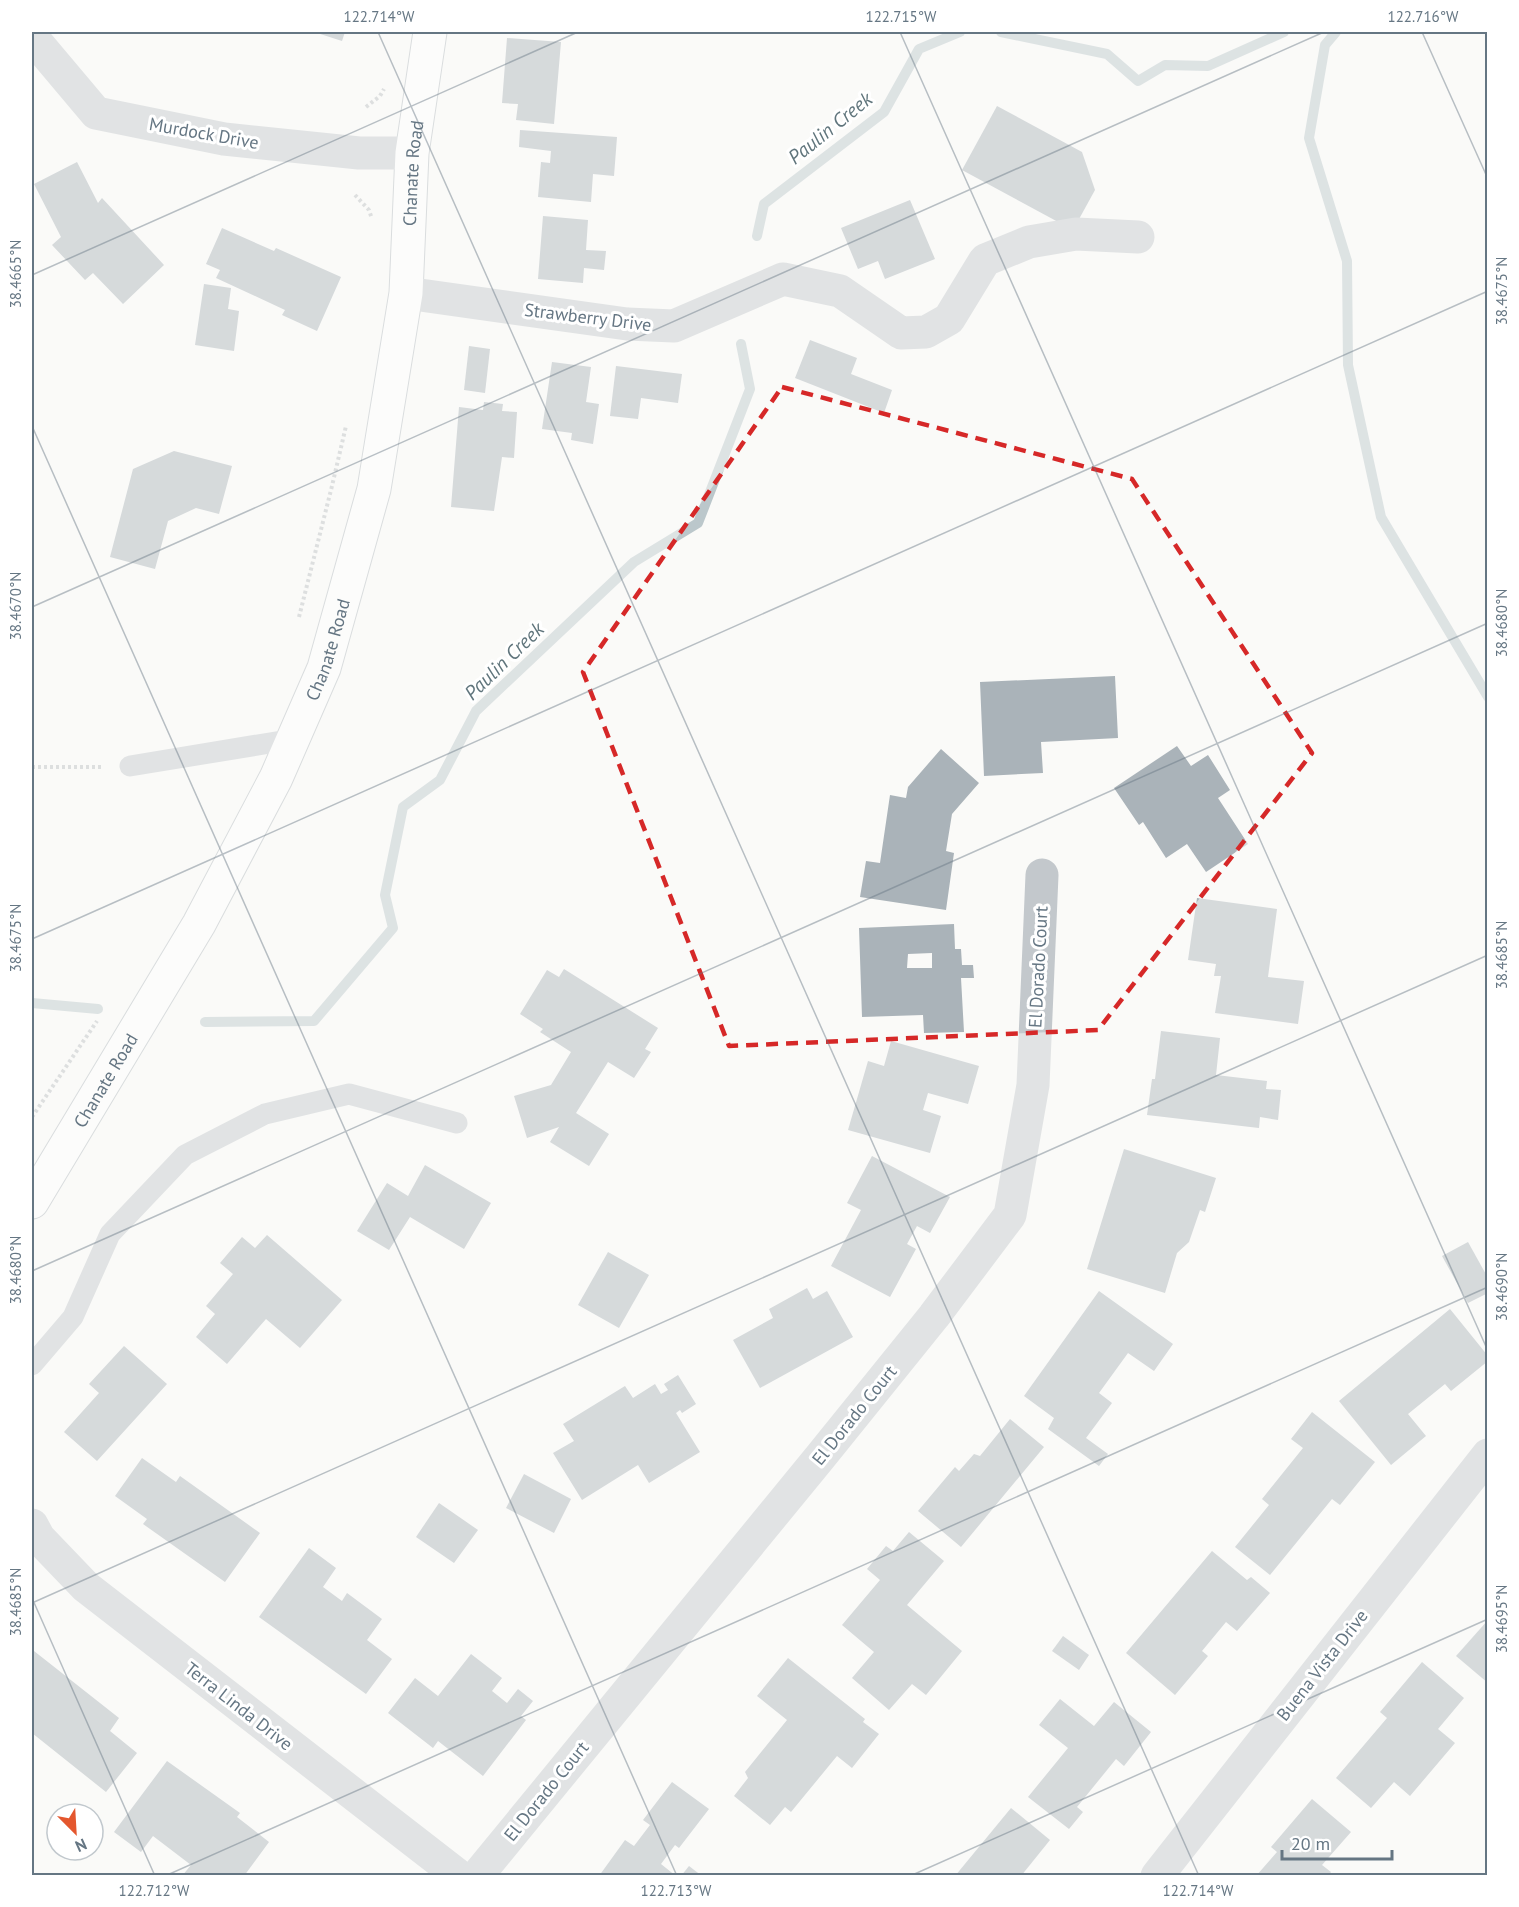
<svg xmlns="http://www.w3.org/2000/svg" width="1519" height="1907" viewBox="0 0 1519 1907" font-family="'PT Sans',sans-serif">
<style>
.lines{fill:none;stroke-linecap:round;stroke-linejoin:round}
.stream{stroke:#bbc7cb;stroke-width:10}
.building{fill:#aab3b9;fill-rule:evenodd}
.secondary-casing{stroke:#b3babf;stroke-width:35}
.path{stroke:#bbbfc2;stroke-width:4;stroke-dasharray:3 3;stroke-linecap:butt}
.lane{stroke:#c3c8cc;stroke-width:21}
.street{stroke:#c3c8cc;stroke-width:33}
.secondary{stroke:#fff;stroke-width:33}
.marked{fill:none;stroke:#d62828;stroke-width:4.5;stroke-dasharray:12 8;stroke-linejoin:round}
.ticks{fill:none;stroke:#657683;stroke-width:1.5;stroke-opacity:0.45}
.labels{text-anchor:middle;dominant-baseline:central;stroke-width:6;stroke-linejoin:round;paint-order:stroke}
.street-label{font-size:18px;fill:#657683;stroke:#fff}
.water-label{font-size:20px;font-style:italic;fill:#60757c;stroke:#fff}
.neatline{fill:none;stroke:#657683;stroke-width:2}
.ticks-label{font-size:15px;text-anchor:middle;fill:#657683}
</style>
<rect width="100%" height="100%" fill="#fafaf8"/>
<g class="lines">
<g class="stream">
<polyline points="1001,32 1107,54 1138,81 1165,65 1208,66 1284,32"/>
<polyline points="1336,32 1325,45 1309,138 1347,261 1348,365 1381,517 1488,697"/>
<polyline points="757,236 764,204 884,112 919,49 960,32"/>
<polyline points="32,1003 98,1009"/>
<polyline points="205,1022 314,1021 393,928 385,895 403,807 440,780 476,711 634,562 698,523 750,389 741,344"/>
</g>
</g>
<g class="building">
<polygon points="314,32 345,32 342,41"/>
<polygon points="507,38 561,42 554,124 516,120 518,104 502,103"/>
<polygon points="997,106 1082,152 1095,190 1073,230 962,170"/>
<polygon points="520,130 617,137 614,176 593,174 591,202 538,197 541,162 550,163 551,151 519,147"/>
<polygon points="77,162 98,203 102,198 164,265 123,304 93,273 85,280 52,245 61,237 34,184"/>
<polygon points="910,200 935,259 885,279 878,261 858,269 841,228"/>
<polygon points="543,216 588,220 586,250 606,251 604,270 584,268 583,283 538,279"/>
<polygon points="222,228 274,251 276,248 341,277 317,331 282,315 285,310 216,278 220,270 206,264"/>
<polygon points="204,284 231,288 228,309 239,311 234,351 195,345"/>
<polygon points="810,340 857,358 851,374 892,390 884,413 795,378"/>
<polygon points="469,346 490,349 485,393 464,390"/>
<polygon points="552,362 591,367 586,402 599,404 593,444 571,440 572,433 542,429"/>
<polygon points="616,366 682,374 678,403 641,398 638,419 610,416"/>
<polygon points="484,402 503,404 502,411 517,412 514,458 502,457 494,511 451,507 459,407 483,410"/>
<polygon points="174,451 232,466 219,514 196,508 168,521 155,569 110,557 133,469"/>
<polygon points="1115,676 1118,738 1041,742 1043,773 984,776 980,682"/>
<polygon points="1177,746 1191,766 1208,755 1230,790 1218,798 1248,844 1206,872 1187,844 1166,858 1143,822 1139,825 1114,788"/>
<polygon points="941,749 979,783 952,814 946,851 954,853 946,910 860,897 866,861 880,863 890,795 906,798 908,787"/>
<polygon points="1197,898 1277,909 1268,977 1304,981 1298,1024 1215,1013 1221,976 1214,976 1216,964 1188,960"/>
<path d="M 954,924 L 955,949 L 961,949 L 962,965 L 973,965 L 974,978 L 961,978 L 964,1032 L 924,1033 L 923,1015 L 862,1017 L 859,928 ZM 932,953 L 932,968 L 907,968 L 908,954 Z"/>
<polygon points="564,969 658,1028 645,1049 651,1052 634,1078 608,1062 576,1113 609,1134 589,1166 550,1142 559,1127 527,1138 514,1096 551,1085 571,1052 540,1032 543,1029 520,1014 547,970 559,977"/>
<polygon points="1161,1031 1220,1038 1216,1075 1267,1081 1266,1089 1281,1090 1278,1120 1260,1117 1259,1128 1147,1115 1152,1079 1155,1079"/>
<polygon points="891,1041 979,1066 968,1104 928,1093 923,1110 941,1116 930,1153 848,1130 868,1061 884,1066"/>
<polygon points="1124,1149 1216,1178 1205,1212 1200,1210 1189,1242 1177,1253 1165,1293 1087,1269"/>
<polygon points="872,1156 950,1197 930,1233 917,1226 907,1244 916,1249 890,1297 831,1266 861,1210 847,1203"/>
<polygon points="425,1165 491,1203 464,1249 410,1217 389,1250 357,1231 387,1183 408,1196"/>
<polygon points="267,1235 342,1300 300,1348 266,1319 227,1364 196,1337 215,1314 206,1306 233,1274 220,1263 242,1237 255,1248"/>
<polygon points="1468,1242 1488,1278 1488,1293 1468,1303 1442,1256"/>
<polygon points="608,1252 649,1275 619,1328 578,1305"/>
<polygon points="807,1288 813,1299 827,1291 853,1337 760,1388 733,1340 773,1318 769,1309"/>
<polygon points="1099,1291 1173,1344 1154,1371 1128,1353 1099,1393 1112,1403 1086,1438 1108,1454 1099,1466 1048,1429 1054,1418 1024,1396"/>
<polygon points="1450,1309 1488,1356 1488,1361 1451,1391 1445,1384 1408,1414 1426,1436 1391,1465 1339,1401"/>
<polygon points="124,1346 167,1384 97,1461 64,1432 99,1393 89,1384"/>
<polygon points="678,1375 696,1404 682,1413 680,1410 676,1413 700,1452 649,1483 638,1465 582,1500 553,1453 574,1441 563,1424 625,1386 633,1398 655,1384 661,1394 668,1390 664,1384"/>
<polygon points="1312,1412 1375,1462 1340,1505 1332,1499 1270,1575 1235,1547 1269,1505 1262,1499 1303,1448 1291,1439"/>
<polygon points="1010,1419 1044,1447 961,1547 918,1511 955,1467 959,1471 974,1454 980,1456"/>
<polygon points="142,1458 176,1482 180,1476 260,1533 225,1582 143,1524 147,1519 115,1496"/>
<polygon points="524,1474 571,1499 554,1533 506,1508"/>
<polygon points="439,1503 478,1530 454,1563 416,1537"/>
<polygon points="909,1532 944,1561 907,1605 962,1651 926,1695 912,1684 889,1710 852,1678 874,1652 842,1625 880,1580 867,1569 886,1546 893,1551"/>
<polygon points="309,1548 336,1568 323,1587 342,1601 347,1593 382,1619 367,1640 392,1659 366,1694 259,1617"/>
<polygon points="1212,1551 1247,1580 1251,1577 1270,1593 1237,1631 1226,1622 1202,1651 1208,1656 1175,1695 1126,1653"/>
<polygon points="1488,1620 1488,1683 1456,1656"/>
<polygon points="1063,1636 1089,1655 1079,1670 1052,1651"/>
<polygon points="34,1651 119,1718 110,1731 137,1753 106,1792 32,1733 32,1654"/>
<polygon points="471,1654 502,1678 492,1691 507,1703 518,1689 533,1701 521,1716 526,1720 483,1776 438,1741 433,1748 388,1713 415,1678 438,1696"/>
<polygon points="788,1658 865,1719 863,1722 879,1734 852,1768 837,1756 791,1812 785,1807 770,1825 734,1796 748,1778 745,1772 787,1720 757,1696"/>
<polygon points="1422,1662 1464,1698 1438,1729 1455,1743 1410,1796 1394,1782 1371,1808 1336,1778 1387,1718 1380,1712"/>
<polygon points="1060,1699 1094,1726 1114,1702 1151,1732 1124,1766 1116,1759 1077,1807 1083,1812 1069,1829 1028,1797 1068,1748 1039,1725"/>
<polygon points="167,1761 240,1813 237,1817 269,1842 244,1876 182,1876 191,1865 153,1836 141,1852 114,1832"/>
<polygon points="672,1782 709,1809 679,1848 675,1845 661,1864 676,1876 599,1876 625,1840 634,1846 650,1825 643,1820"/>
<polygon points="1312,1799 1351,1832 1322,1865 1331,1872 1328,1876 1256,1876 1277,1852 1271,1847"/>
<polygon points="1011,1808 1050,1840 1021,1876 955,1876"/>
<polygon points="689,1866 702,1876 681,1876"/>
</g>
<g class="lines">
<g class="secondary-casing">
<g id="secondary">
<path id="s1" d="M 32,1202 L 199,924 L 276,778 L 324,668 L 374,489 L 406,293 L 412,153 L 430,32"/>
</g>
</g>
<g class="path">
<polyline points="366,107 380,96 384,89"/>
<polyline points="355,195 369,210 372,219"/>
<polyline points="299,617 332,486 346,426"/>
<polyline points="32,767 102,767"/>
<polyline points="32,1117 97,1021"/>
</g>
<g class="lane">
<polyline points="130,766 294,739"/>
<polyline points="32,1365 73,1317 110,1234 185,1155 265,1114 349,1094 457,1123"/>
</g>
<g class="street">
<polyline points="32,37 96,113 224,139 359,153 412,153"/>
<polyline points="406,293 627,324 674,326 783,279 840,291 901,333 926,332 949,319 985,260 1029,242 1076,234 1138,237"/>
<polyline points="32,1525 39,1538 86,1587 459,1876"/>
<polyline points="477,1876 821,1456 934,1316 1010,1215 1033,1085 1042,875"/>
<polyline points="1157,1876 1488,1455"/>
</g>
<use href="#secondary" class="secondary"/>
</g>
<path d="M0 0H1519V1907H0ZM 782,387 L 1132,479 L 1312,753 L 1098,1030 L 729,1046 L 583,672 Z" fill="#fafaf8" fill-opacity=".55" fill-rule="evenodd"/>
<path class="marked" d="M 782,387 L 1132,479 L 1312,753 L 1098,1030 L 729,1046 L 583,672 Z"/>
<path class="ticks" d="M 378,32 L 1199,1876M 900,32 L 1488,1351M 1422,32 L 1488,179M 32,275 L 578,32M 32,426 L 677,1876M 32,607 L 1324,32M 32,939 L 1488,291M 32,1271 L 1488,623M 32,1598 L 155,1876M 32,1603 L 1488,955M 165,1876 L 1488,1287M 910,1876 L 1488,1619"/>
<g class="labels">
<g class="street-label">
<text transform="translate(204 133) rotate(10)">Murdock Drive</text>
<text stroke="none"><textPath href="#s1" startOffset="1114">Chanate Road</textPath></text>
<text transform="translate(588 317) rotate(7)">Strawberry Drive</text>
<text stroke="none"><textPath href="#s1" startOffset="628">Chanate Road</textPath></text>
<text transform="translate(1038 967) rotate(-87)">El Dorado Court</text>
<text stroke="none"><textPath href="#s1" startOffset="142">Chanate Road</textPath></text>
<text transform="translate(854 1415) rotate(-51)">El Dorado Court</text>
<text transform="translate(1322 1665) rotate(-52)">Buena Vista Drive</text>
<text transform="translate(239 1706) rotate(38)">Terra Linda Drive</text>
<text transform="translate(546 1791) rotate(-51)">El Dorado Court</text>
</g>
<g class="water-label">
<text transform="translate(830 128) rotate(-39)">Paulin Creek</text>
<text transform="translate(504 661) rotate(-44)">Paulin Creek</text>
</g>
</g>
<rect width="1519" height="1907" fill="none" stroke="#ffffff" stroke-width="66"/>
<g transform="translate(75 1832) rotate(156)"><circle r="28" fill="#ffffff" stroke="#c1c8cd" stroke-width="1.5"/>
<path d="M0-4.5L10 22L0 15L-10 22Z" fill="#e4572e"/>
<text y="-9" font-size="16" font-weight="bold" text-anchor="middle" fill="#657683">N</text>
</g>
<path d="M1282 1850v9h110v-9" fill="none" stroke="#657683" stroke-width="3"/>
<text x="1291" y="1850" font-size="18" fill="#657683" stroke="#ffffff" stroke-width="4.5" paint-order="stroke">20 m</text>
<rect x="33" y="33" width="1453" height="1841" class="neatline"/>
<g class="ticks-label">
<text x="379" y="22">122.714°W</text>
<text x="901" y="22">122.715°W</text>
<text x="1423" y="22">122.716°W</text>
<text transform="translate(16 274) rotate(-90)" y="5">38.4665°N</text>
<text transform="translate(1502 291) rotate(-90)" y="5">38.4675°N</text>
<text transform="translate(16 606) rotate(-90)" y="5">38.4670°N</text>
<text transform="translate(1502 623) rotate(-90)" y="5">38.4680°N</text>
<text transform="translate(16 938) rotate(-90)" y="5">38.4675°N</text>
<text transform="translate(1502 955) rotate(-90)" y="5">38.4685°N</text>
<text transform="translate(16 1270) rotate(-90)" y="5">38.4680°N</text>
<text transform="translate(1502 1287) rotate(-90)" y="5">38.4690°N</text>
<text transform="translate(16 1602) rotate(-90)" y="5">38.4685°N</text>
<text transform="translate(1502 1619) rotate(-90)" y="5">38.4695°N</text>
<text x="154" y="1896">122.712°W</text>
<text x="676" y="1896">122.713°W</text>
<text x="1198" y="1896">122.714°W</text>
</g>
</svg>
